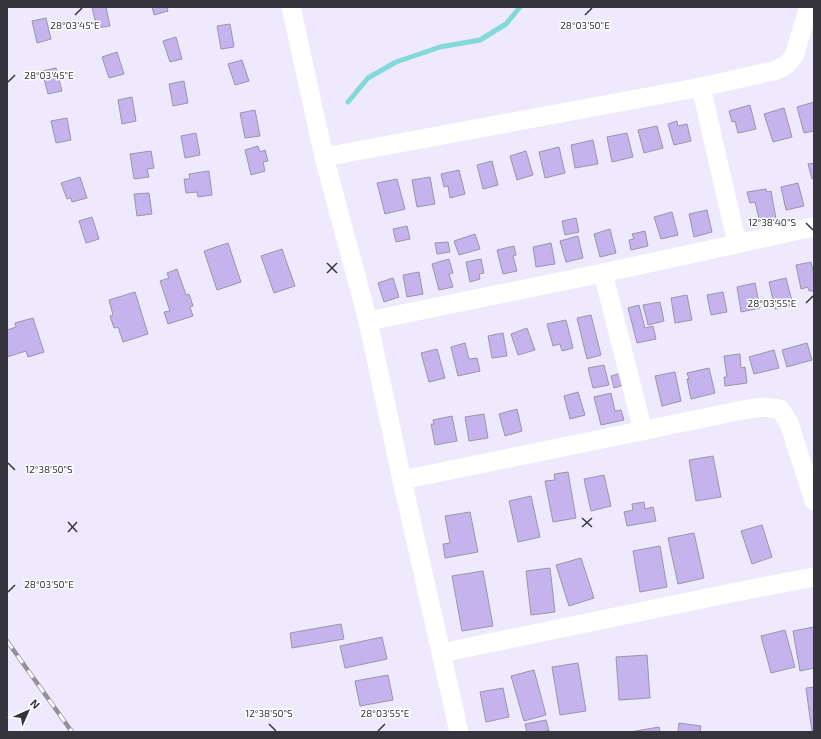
<svg xmlns="http://www.w3.org/2000/svg" width="821" height="739" viewBox="0 0 821 739" font-family="'Exo 2',sans-serif">
<style>
.lines{fill:none;stroke-linecap:round;stroke-linejoin:round}
.stream{stroke:#82d9da;stroke-width:5}
.building{fill:#c5b3ed;stroke:#9b95ab}
.street{stroke:#fff;stroke-width:19}
.rail-casing{stroke:#94909e;stroke-width:4.5}
.rail{stroke:#fff;stroke-width:3;stroke-dasharray:9;stroke-linecap:butt}
.ticks{fill:none;stroke:#36343d;stroke-width:1.5}
.ticks-label{font-size:10px;text-anchor:middle;fill:#36343d;stroke:#fff;stroke-width:3;stroke-linejoin:round;paint-order:stroke}
</style>
<rect width="100%" height="100%" fill="#eee9fc"/>
<g class="lines">
<polyline class="stream" points="348,102 368,78 396,62 440,47 480,40 506,24 520,7"/>
</g>
<g class="building">
<polygon points="92,7 106,7 110,26 97,28"/>
<polygon points="152,7 167,7 168,11 154,15"/>
<polygon points="46,18 51,39 37,43 32,21"/>
<polygon points="230,24 234,47 221,49 217,26"/>
<polygon points="176,37 182,59 170,62 163,41"/>
<polygon points="117,52 124,74 109,78 102,57"/>
<polygon points="242,60 249,81 235,85 228,64"/>
<polygon points="56,68 62,91 48,94 42,71"/>
<polygon points="184,81 188,103 173,106 169,84"/>
<polygon points="132,97 136,121 122,124 118,100"/>
<polygon points="814,102 814,131 804,133 797,107"/>
<polygon points="750,105 756,129 738,133 735,121 732,122 729,111"/>
<polygon points="784,108 792,137 773,142 764,114"/>
<polygon points="255,110 260,136 245,138 240,113"/>
<polygon points="67,118 71,140 56,143 51,121"/>
<polygon points="677,121 678,126 687,124 691,141 674,145 668,124"/>
<polygon points="657,126 663,148 644,153 638,130"/>
<polygon points="196,133 200,155 185,158 181,136"/>
<polygon points="627,133 633,157 612,162 607,137"/>
<polygon points="593,140 598,164 575,168 571,145"/>
<polygon points="258,146 260,152 265,150 268,161 263,162 265,171 251,175 245,150"/>
<polygon points="559,147 565,173 545,178 539,152"/>
<polygon points="151,151 154,168 147,169 149,177 134,179 130,154"/>
<polygon points="526,151 533,175 517,180 510,156"/>
<polygon points="492,161 498,185 483,189 477,165"/>
<polygon points="814,163 814,178 812,179 808,164"/>
<polygon points="459,170 465,194 450,198 448,186 444,187 441,174"/>
<polygon points="209,171 212,195 198,197 197,192 186,193 184,179 190,179 189,174"/>
<polygon points="80,177 87,198 72,202 71,198 67,199 61,183"/>
<polygon points="430,177 435,204 417,207 412,180"/>
<polygon points="397,179 405,209 385,214 377,183"/>
<polygon points="798,183 804,206 786,210 781,187"/>
<polygon points="766,189 767,192 771,191 776,219 760,223 755,202 750,203 747,192"/>
<polygon points="149,193 152,214 137,216 134,194"/>
<polygon points="707,210 712,232 694,237 689,214"/>
<polygon points="672,212 678,235 661,239 654,217"/>
<polygon points="92,217 99,239 86,243 79,221"/>
<polygon points="576,218 579,232 565,235 562,221"/>
<polygon points="407,226 410,239 396,242 393,229"/>
<polygon points="610,229 616,253 600,257 594,234"/>
<polygon points="645,231 648,246 631,250 629,240 634,239 632,234"/>
<polygon points="475,234 480,249 459,255 454,241"/>
<polygon points="578,236 583,258 566,262 560,241"/>
<polygon points="448,242 450,252 437,254 435,243"/>
<polygon points="228,243 241,282 217,290 204,251"/>
<polygon points="551,243 555,264 536,267 533,247"/>
<polygon points="514,246 516,255 513,256 517,271 503,274 497,250"/>
<polygon points="282,249 295,286 274,293 261,256"/>
<polygon points="449,259 453,273 449,274 453,287 439,290 432,264"/>
<polygon points="481,259 484,273 479,274 480,279 470,282 466,262"/>
<polygon points="811,262 814,275 814,291 809,291 808,287 801,289 796,265"/>
<polygon points="177,269 186,295 189,294 193,306 190,307 193,316 168,324 164,312 170,311 160,281 169,278 167,273"/>
<polygon points="419,272 423,294 407,297 403,275"/>
<polygon points="393,278 399,297 384,302 378,283"/>
<polygon points="786,278 793,305 775,309 769,282"/>
<polygon points="755,283 760,308 741,312 737,287"/>
<polygon points="135,292 148,334 123,342 118,327 114,328 110,316 113,315 109,300"/>
<polygon points="723,292 727,312 711,315 707,295"/>
<polygon points="687,295 692,320 675,323 671,298"/>
<polygon points="660,302 664,321 648,325 643,305"/>
<polygon points="639,305 645,328 653,326 656,339 637,343 628,308"/>
<polygon points="591,315 601,355 587,359 577,318"/>
<polygon points="33,318 44,352 28,357 26,351 7,357 7,330 16,327 15,323"/>
<polygon points="566,320 573,348 562,351 560,344 553,346 547,324"/>
<polygon points="527,328 535,350 518,355 511,334"/>
<polygon points="503,333 507,356 492,358 488,336"/>
<polygon points="465,343 469,359 477,358 480,371 458,376 451,347"/>
<polygon points="807,343 812,360 787,367 782,350"/>
<polygon points="437,349 445,378 429,382 421,353"/>
<polygon points="774,350 779,368 754,374 749,357"/>
<polygon points="740,354 741,368 745,367 747,383 725,386 724,377 727,377 724,356"/>
<polygon points="604,365 609,385 593,388 588,368"/>
<polygon points="709,368 715,393 691,399 687,379 689,379 687,373"/>
<polygon points="628,371 631,383 614,388 611,376"/>
<polygon points="675,372 681,401 662,406 655,376"/>
<polygon points="578,392 585,415 570,419 564,396"/>
<polygon points="611,393 615,411 621,410 624,420 601,425 594,397"/>
<polygon points="517,409 522,431 505,436 499,414"/>
<polygon points="484,414 488,438 469,441 465,417"/>
<polygon points="452,416 457,441 435,445 431,424 434,424 433,420"/>
<polygon points="713,456 721,497 696,501 689,460"/>
<polygon points="568,472 576,518 553,522 545,481 555,480 554,474"/>
<polygon points="604,475 611,506 591,511 584,479"/>
<polygon points="531,496 540,537 518,542 509,501"/>
<polygon points="644,502 645,509 653,507 656,521 627,526 624,512 633,510 632,504"/>
<polygon points="470,512 478,552 445,558 443,544 450,543 445,516"/>
<polygon points="762,525 772,557 752,564 741,531"/>
<polygon points="694,533 704,578 678,584 668,538"/>
<polygon points="660,546 667,587 640,592 633,551"/>
<polygon points="581,558 594,598 569,606 556,565"/>
<polygon points="550,568 555,612 531,615 526,571"/>
<polygon points="483,571 493,626 462,631 452,576"/>
<polygon points="341,624 344,639 292,648 290,633"/>
<polygon points="814,627 814,668 800,671 793,631"/>
<polygon points="785,630 795,667 771,673 761,636"/>
<polygon points="382,637 387,659 345,668 340,646"/>
<polygon points="647,655 650,698 619,700 616,657"/>
<polygon points="578,663 586,711 560,715 552,667"/>
<polygon points="534,670 546,715 524,721 511,676"/>
<polygon points="388,675 393,700 360,706 355,681"/>
<polygon points="814,687 814,732 812,732 806,688"/>
<polygon points="503,688 509,717 486,722 480,692"/>
<polygon points="546,720 549,731 527,732 525,724"/>
<polygon points="679,723 701,726 700,732 678,732"/>
<polygon points="659,727 660,732 630,732"/>
</g>
<g class="lines">
<g class="street">
<polyline points="291,7 324,157 368,321 402,480 459,732"/>
<polyline points="701,87 737,244"/>
<polyline points="324,157 701,87 777,70 787,64 794,56 809,7"/>
<polyline points="603,273 643,431"/>
<polyline points="368,321 603,273 814,227"/>
<polyline points="402,480 743,410 763,407 780,409 789,423 814,501"/>
<polyline points="441,653 731,593 814,577"/>
</g>
<g class="rail-casing">
<polyline id="rail" points="7,641 72,732"/>
</g>
<use href="#rail" class="rail"/>
</g>
<path class="ticks" d="M 75,15 L 82,8M 585,15 L 592,8M 8,82 L 15,75M 806,223 L 813,230M 327,263 L 337,273M 327,273 L 337,263M 806,303 L 813,296M 8,463 L 15,470M 582,518 L 592,527M 68,522 L 77,532M 582,527 L 592,518M 68,532 L 77,522M 8,592 L 15,585M 269,724 L 276,731M 378,731 L 385,724"/>
<g class="ticks-label">
<text x="75" y="29">28°03'45"E</text>
<text x="585" y="29">28°03'50"E</text>
<text x="49" y="79">28°03'45"E</text>
<text x="772" y="226">12°38'40"S</text>
<text x="772" y="307">28°03'55"E</text>
<text x="49" y="473">12°38'50"S</text>
<text x="49" y="588">28°03'50"E</text>
<text x="269" y="717">12°38'50"S</text>
<text x="385" y="717">28°03'55"E</text>
</g>
<rect width="821" height="739" fill="none" stroke="#36343d" stroke-width="16"/>
<g transform="translate(28 711) rotate(45)" stroke="#ffffff" stroke-width="3" paint-order="stroke">
<path d="M0-3L7 15L0 10L-7 15Z" fill="#36343d"/>
<text y="-6" font-size="11" font-weight="bold" text-anchor="middle" fill="#36343d">N</text>
</g>
</svg>
